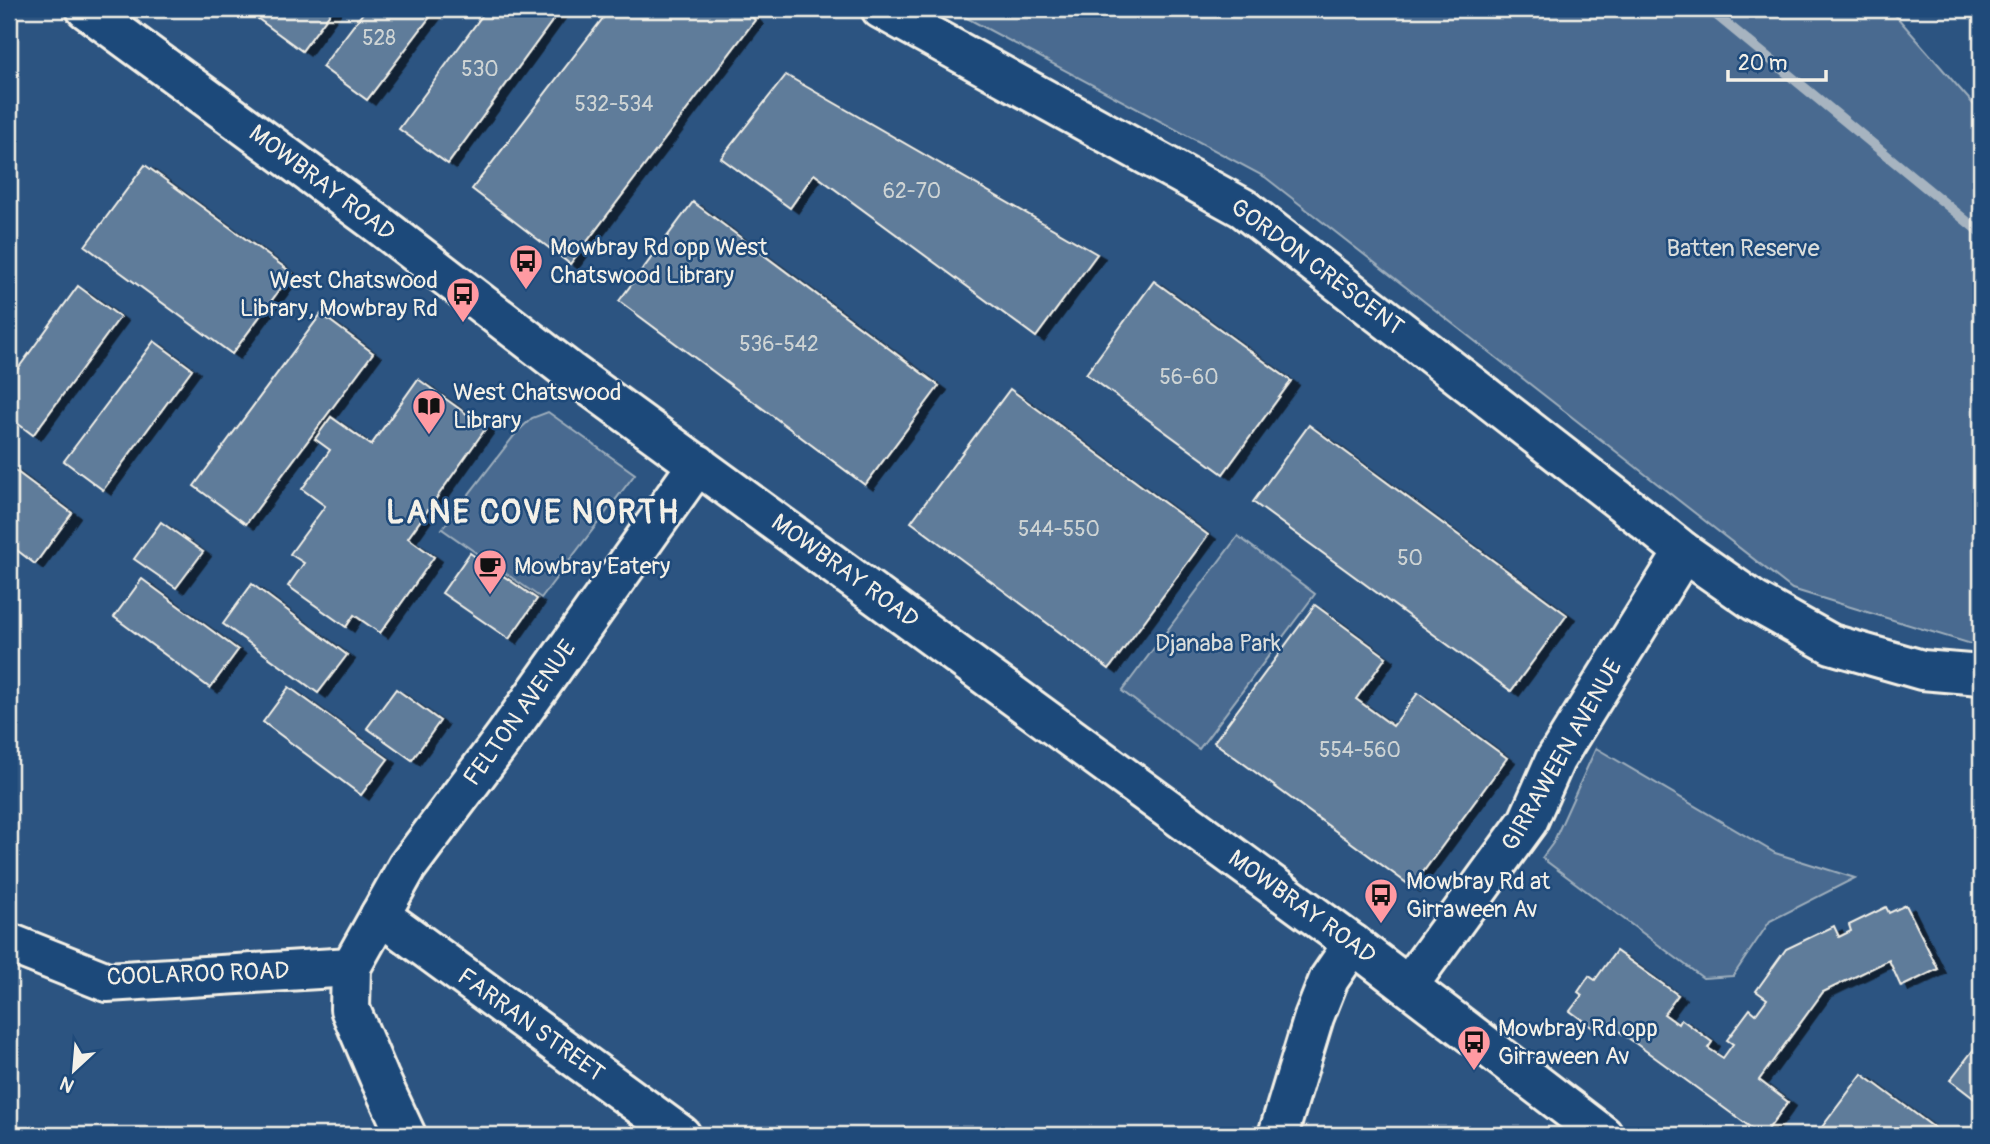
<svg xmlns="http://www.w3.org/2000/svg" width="1990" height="1144" viewBox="0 0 1990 1144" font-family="Pangolin,sans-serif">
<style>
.green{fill:#496b90;stroke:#9eaebc;stroke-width:2}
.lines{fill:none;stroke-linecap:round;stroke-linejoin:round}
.stream{stroke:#a7b4c0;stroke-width:10}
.building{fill:#5e7b9a;stroke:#f4f1e8;stroke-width:2;filter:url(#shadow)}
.minor-casing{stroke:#f4f1e8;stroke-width:44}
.secondary-casing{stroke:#f4f1e8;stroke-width:44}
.minor{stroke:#1f4a7a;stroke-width:38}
.secondary{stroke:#1f4a7a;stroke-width:38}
.labels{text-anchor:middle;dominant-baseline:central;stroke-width:5;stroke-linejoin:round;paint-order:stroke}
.number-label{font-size:21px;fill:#ced4d4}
.street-label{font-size:24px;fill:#f4f1e8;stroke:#1f4a7a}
.poi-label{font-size:24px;fill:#f4f1e8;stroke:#1f4a7a;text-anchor:start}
.park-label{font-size:24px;fill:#dadddb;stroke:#1f4a7a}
.district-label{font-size:32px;font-weight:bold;letter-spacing:2px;fill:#f4f1e8;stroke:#1f4a7a}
</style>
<defs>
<filter id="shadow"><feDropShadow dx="8" dy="4.5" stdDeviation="0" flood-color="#0009"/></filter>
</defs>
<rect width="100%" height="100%" fill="#2c5481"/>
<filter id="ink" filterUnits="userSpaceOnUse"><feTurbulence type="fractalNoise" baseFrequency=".0143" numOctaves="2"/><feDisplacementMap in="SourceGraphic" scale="14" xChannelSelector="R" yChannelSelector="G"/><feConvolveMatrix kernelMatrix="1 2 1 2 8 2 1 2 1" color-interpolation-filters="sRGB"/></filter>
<g filter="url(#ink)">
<g class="green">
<polygon points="950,9 1890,9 1981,113 1981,647 1792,589 1265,177"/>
<polygon points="548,412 635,474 541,598 442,529 517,432 532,418"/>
<polygon points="1238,536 1315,594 1199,749 1122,691"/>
<polygon points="1596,748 1775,853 1855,878 1770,921 1733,976 1703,978 1542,858 1553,843"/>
</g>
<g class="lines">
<polyline class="stream" points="1709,9 1981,233"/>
</g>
<g class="building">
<polygon points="264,9 333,9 302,51 257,18"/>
<polygon points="366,9 436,9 367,100 322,67"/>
<polygon points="487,9 561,9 448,164 399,129"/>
<polygon points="610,9 745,9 755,20 570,264 472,189"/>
<polygon points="786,75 1097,254 1036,337 814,174 790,208 721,158"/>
<polygon points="145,165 292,273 232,354 85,246"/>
<polygon points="693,202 939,386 865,485 619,301"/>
<polygon points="1154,281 1291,381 1223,474 1086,374"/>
<polygon points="78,286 120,317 33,435 9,417 9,381"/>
<polygon points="321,314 373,353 246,524 194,486"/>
<polygon points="154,341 192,369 103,490 64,461"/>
<polygon points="418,379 486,428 408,538 434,557 408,594 380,633 354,615 346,627 288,586 304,563 290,554 325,506 302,489 330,450 315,439 331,417 371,445"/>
<polygon points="1010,389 1208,535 1109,669 911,522"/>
<polygon points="1309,425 1567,615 1511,691 1253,502"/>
<polygon points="9,466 72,513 35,564 9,544"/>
<polygon points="161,522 203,552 176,588 134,559"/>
<polygon points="470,553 537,599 509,639 442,593"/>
<polygon points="142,579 238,650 210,688 114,617"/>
<polygon points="252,584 347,655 318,693 223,624"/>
<polygon points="1315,605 1386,657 1356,699 1393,726 1418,693 1507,758 1412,887 1214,742"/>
<polygon points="289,687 388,759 361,795 263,722"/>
<polygon points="396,689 440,721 412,760 367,728"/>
<polygon points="1906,905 1938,969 1901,987 1889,960 1823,992 1759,1080 1788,1102 1764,1135 1761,1135 1605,1021 1597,1031 1570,1011 1582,995 1578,992 1589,976 1595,980 1616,951 1678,995 1664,1014 1678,1024 1681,1019 1712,1042 1708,1048 1723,1058 1733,1044 1727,1040 1750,1009 1756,1014 1767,999 1756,991 1786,949 1834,926 1839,937 1851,931 1849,925 1886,907 1889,913"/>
<polygon points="1981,1040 1981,1104 1950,1080"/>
<polygon points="1862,1074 1944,1135 1816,1135"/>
</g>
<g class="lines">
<g class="minor-casing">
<g id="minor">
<polyline points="881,9 1243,208 1637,514 1684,552 1754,601 1831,644 1922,670 1981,675"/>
<polyline points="380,915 681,1135"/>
<polyline points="9,943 107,982 351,967"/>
<polyline points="1408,986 1528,821 1555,760 1684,552"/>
<polyline points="406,1135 379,1077 350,1009 351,967 407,867 503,739 698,464"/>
<polyline points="1278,1135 1314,1017 1329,979 1353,944"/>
</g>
</g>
<g class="secondary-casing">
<polyline id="secondary" points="86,9 377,223 569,371 1353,944 1603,1135"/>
</g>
<use href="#minor" class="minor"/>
<use href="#secondary" class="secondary"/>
</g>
</g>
<defs>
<g id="bus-pin" transform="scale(1.75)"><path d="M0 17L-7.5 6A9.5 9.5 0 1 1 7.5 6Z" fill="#ff9aa2" stroke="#1f4a7a"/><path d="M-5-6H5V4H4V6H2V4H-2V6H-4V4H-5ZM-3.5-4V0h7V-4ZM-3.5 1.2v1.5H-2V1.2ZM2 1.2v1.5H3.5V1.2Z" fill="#111"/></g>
<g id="library-pin" transform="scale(1.75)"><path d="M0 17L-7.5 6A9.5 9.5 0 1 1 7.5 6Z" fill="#ff9aa2" stroke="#1f4a7a"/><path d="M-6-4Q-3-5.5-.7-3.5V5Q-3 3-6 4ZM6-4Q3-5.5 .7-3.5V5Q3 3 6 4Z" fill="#111"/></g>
<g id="cafe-pin" transform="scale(1.75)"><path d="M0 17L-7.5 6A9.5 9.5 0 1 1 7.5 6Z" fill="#ff9aa2" stroke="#1f4a7a"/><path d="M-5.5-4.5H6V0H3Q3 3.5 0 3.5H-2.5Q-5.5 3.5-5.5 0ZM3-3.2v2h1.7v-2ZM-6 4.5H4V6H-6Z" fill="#111"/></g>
</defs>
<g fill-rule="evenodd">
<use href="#bus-pin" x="526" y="261"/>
<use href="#bus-pin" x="463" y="294"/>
<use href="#library-pin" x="429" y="406"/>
<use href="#cafe-pin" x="490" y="566"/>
<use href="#bus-pin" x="1381" y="895"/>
<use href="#bus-pin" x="1474" y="1042"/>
</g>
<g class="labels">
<g class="number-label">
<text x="379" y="38">528</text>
<text x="480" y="69">530</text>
<text x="614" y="104">532-534</text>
<text x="912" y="191">62-70</text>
<text x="779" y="344">536-542</text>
<text x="1189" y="377">56-60</text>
<text x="1059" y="529">544-550</text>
<text x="1410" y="558">50</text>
<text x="1360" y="750">554-560</text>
</g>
<g class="street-label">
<text transform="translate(322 183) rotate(37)">MOWBRAY ROAD</text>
<text transform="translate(1317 267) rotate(37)">GORDON CRESCENT</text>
<text transform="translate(845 571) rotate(36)">MOWBRAY ROAD</text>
<text transform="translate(520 713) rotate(-54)">FELTON AVENUE</text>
<text transform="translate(1562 755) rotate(-60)">GIRRAWEEN AVENUE</text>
<text transform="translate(1302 907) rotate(36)">MOWBRAY ROAD</text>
<text transform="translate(198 974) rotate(-2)">COOLAROO ROAD</text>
<text transform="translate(531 1025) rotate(36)">FARRAN STREET</text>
</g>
<g class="poi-label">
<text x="550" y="247">Mowbray Rd opp West<tspan x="550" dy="28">Chatswood Library</tspan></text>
<text x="438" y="280" text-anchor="end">West Chatswood<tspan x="438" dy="28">Library, Mowbray Rd</tspan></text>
<text x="453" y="392">West Chatswood<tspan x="453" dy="28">Library</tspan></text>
<text x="514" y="566">Mowbray Eatery</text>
<text x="1406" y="881">Mowbray Rd at<tspan x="1406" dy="28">Girraween Av</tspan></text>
<text x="1498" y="1028">Mowbray Rd opp<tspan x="1498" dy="28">Girraween Av</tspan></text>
</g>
<g class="park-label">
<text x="1743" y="248">Batten Reserve</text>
<text x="1218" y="643">Djanaba Park</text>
</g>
<g class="district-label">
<text x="533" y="513">LANE COVE NORTH</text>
</g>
</g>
<rect width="1990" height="1144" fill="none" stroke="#1f4a7a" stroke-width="35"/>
<rect x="18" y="18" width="1955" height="1109" fill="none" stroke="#f4f1e8" stroke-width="2.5" filter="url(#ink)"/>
<g transform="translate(74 1070) rotate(206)" stroke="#1f4a7a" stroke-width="5" paint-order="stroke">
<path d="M0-5L12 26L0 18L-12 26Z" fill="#f4f1e8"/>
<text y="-10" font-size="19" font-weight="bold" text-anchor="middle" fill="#f4f1e8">N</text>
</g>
<path d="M1728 70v10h98v-10" fill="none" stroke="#f4f1e8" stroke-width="3.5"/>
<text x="1738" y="70" font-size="21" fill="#f4f1e8" stroke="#1f4a7a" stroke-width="5" paint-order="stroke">20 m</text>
</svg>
